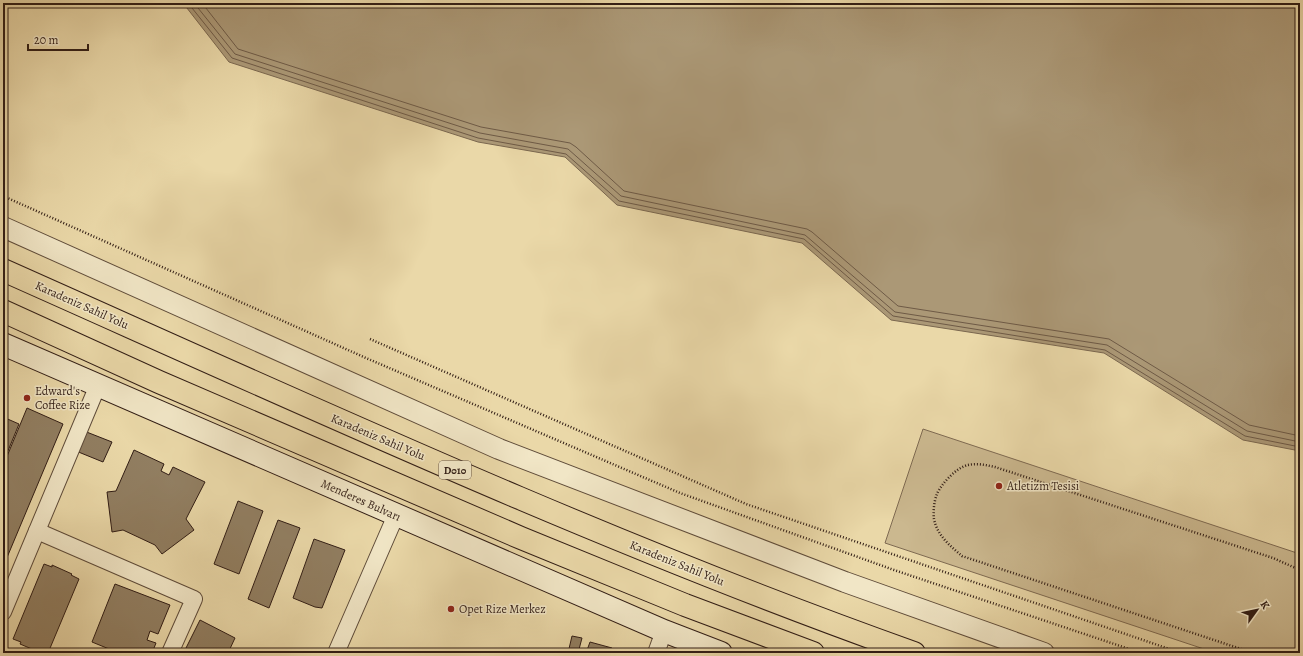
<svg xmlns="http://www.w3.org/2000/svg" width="1303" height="656" viewBox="0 0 1303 656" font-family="Alegreya,serif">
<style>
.green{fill:#cbb88f;stroke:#7e6a52}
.water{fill:#ab9876;stroke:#7a674f}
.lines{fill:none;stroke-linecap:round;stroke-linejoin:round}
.shore{stroke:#6e5a46;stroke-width:1}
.building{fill:#917e61;stroke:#311d15}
.minor-casing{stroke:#5f4c3a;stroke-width:18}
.tertiary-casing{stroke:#5f4c3a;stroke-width:22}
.secondary-casing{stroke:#311d15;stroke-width:24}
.trunk-casing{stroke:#311d15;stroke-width:24}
.path{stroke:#311d15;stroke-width:2.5;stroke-dasharray:1 2;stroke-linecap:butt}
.minor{stroke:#f1e6c6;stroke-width:16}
.tertiary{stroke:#f1e6c6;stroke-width:20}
.secondary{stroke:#f1e6c6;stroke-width:22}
.trunk{stroke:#ead8a8;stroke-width:22}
.poi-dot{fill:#8f2418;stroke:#f1e6c6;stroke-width:1.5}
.labels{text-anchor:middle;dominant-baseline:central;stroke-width:3;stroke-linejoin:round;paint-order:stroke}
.shield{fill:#f1e6c6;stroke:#6b594a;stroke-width:1}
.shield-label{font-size:11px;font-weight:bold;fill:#311d15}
.street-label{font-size:12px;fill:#311d15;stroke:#f1e6c6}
.poi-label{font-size:12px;fill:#311d15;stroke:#f1e6c6;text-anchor:start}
</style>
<rect width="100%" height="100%" fill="#ead8a8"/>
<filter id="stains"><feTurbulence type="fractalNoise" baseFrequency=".005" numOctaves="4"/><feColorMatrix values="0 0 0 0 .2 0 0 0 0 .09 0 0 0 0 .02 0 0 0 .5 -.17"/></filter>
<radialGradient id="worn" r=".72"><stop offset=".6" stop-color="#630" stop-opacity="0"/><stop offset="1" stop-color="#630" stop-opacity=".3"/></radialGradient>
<polygon class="green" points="923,429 1300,554 1300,653 1216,653 885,543"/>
<polygon class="water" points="183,3 1300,3 1300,451 1243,440 1104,353 891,320 802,243 617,205 565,157 478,142 229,62"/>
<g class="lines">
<g class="shore">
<polyline points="188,3 232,58 478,138 566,154 619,201 804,239 893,316 1105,350 1245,436 1300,447"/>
<polyline points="194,3 235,54 480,133 568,149 621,196 805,235 895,312 1107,345 1247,431 1300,442"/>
<polyline points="202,3 238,49 481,127 570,143 576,147 624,191 807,229 812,232 898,306 1109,339 1249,425 1300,436"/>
</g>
</g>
<g class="building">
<polygon points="27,408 63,424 3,567 3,466"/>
<polygon points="3,417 19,424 3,463"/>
<polygon points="84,431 112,442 103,462 76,451"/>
<polygon points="134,450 164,464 161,471 169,475 173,467 205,482 186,519 194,530 162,554 155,545 123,530 112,532 107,492 116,491"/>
<polygon points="238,501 263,511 239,574 214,564"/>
<polygon points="278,520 300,528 269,608 248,599"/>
<polygon points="314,539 345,550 322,608 315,607 293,598"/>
<polygon points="44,564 52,567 52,565 72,574 71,575 79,579 48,653 40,650 39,652 20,644 21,642 13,639"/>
<polygon points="115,584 170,605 158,634 150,631 147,640 156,643 152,653 119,653 92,642"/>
<polygon points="200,620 235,638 228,653 196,653 186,648"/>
<polygon points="572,636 582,638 578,653 568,653"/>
<polygon points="590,642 612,648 610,653 586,653"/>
</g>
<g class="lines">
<g class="minor-casing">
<g id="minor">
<polyline points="37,531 194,599 170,653"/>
<polyline points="3,612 98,385"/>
<polyline points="336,653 396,515"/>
<polyline points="656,653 664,631"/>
</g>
</g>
<g class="tertiary-casing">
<polyline id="tertiary" points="3,227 499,449 845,582 1044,653"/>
</g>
<g class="secondary-casing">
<polyline id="secondary" points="3,344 664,631 721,653"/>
</g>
<g class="trunk-casing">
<g id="trunk">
<path d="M 3,270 C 304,404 604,543 914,653"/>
<polyline points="3,311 159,382 521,538 685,605 813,653"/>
</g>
</g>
<g class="path">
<polyline points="3,196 366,358 680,493 894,570 1141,653"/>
<polyline points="370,339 746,504 1181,653"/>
<path d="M 1253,653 L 962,556 C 950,546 937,535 934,519 C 933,512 934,501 937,494 C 941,484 957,467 968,465 C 977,463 986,465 995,467 L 1273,558 L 1300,570"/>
</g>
<use href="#minor" class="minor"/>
<use href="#tertiary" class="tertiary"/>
<use href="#secondary" class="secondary"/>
<use href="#trunk" class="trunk"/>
</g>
<g class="poi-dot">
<circle cx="27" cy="398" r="4"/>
<circle cx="999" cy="486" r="4"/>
<circle cx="451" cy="609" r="4"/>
</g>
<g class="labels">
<rect class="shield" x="439" y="461" width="32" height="18" rx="3"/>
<g class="shield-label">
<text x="455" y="470">D010</text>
</g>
<g class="street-label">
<text transform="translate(82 305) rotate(24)">Karadeniz Sahil Yolu</text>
<text transform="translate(378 437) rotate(23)">Karadeniz Sahil Yolu</text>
<text transform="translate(361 500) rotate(24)">Menderes Bulvarı</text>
<text transform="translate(677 563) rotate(22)">Karadeniz Sahil Yolu</text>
</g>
<g class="poi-label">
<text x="35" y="391">Edward's<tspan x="35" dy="14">Coffee Rize</tspan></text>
<text x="1007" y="486">Atletizm Tesisi</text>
<text x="459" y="609">Opet Rize Merkez</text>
</g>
</g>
<rect width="1303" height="656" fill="none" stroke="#ead8a8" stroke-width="16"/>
<rect x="4" y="4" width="1295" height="648" fill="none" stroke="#311d15" stroke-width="2"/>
<rect x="8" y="8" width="1287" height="640" fill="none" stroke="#311d15"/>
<g transform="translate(1257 610) rotate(57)" stroke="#f1e6c6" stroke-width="3" paint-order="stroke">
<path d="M0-3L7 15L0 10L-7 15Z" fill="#311d15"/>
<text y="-6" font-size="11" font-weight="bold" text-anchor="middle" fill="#311d15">K</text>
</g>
<path d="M28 44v6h60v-6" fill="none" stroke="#311d15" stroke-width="2"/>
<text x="34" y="44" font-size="12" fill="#311d15" stroke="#f1e6c6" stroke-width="3" paint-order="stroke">20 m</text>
<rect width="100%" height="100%" filter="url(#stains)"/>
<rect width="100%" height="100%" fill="url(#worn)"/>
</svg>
